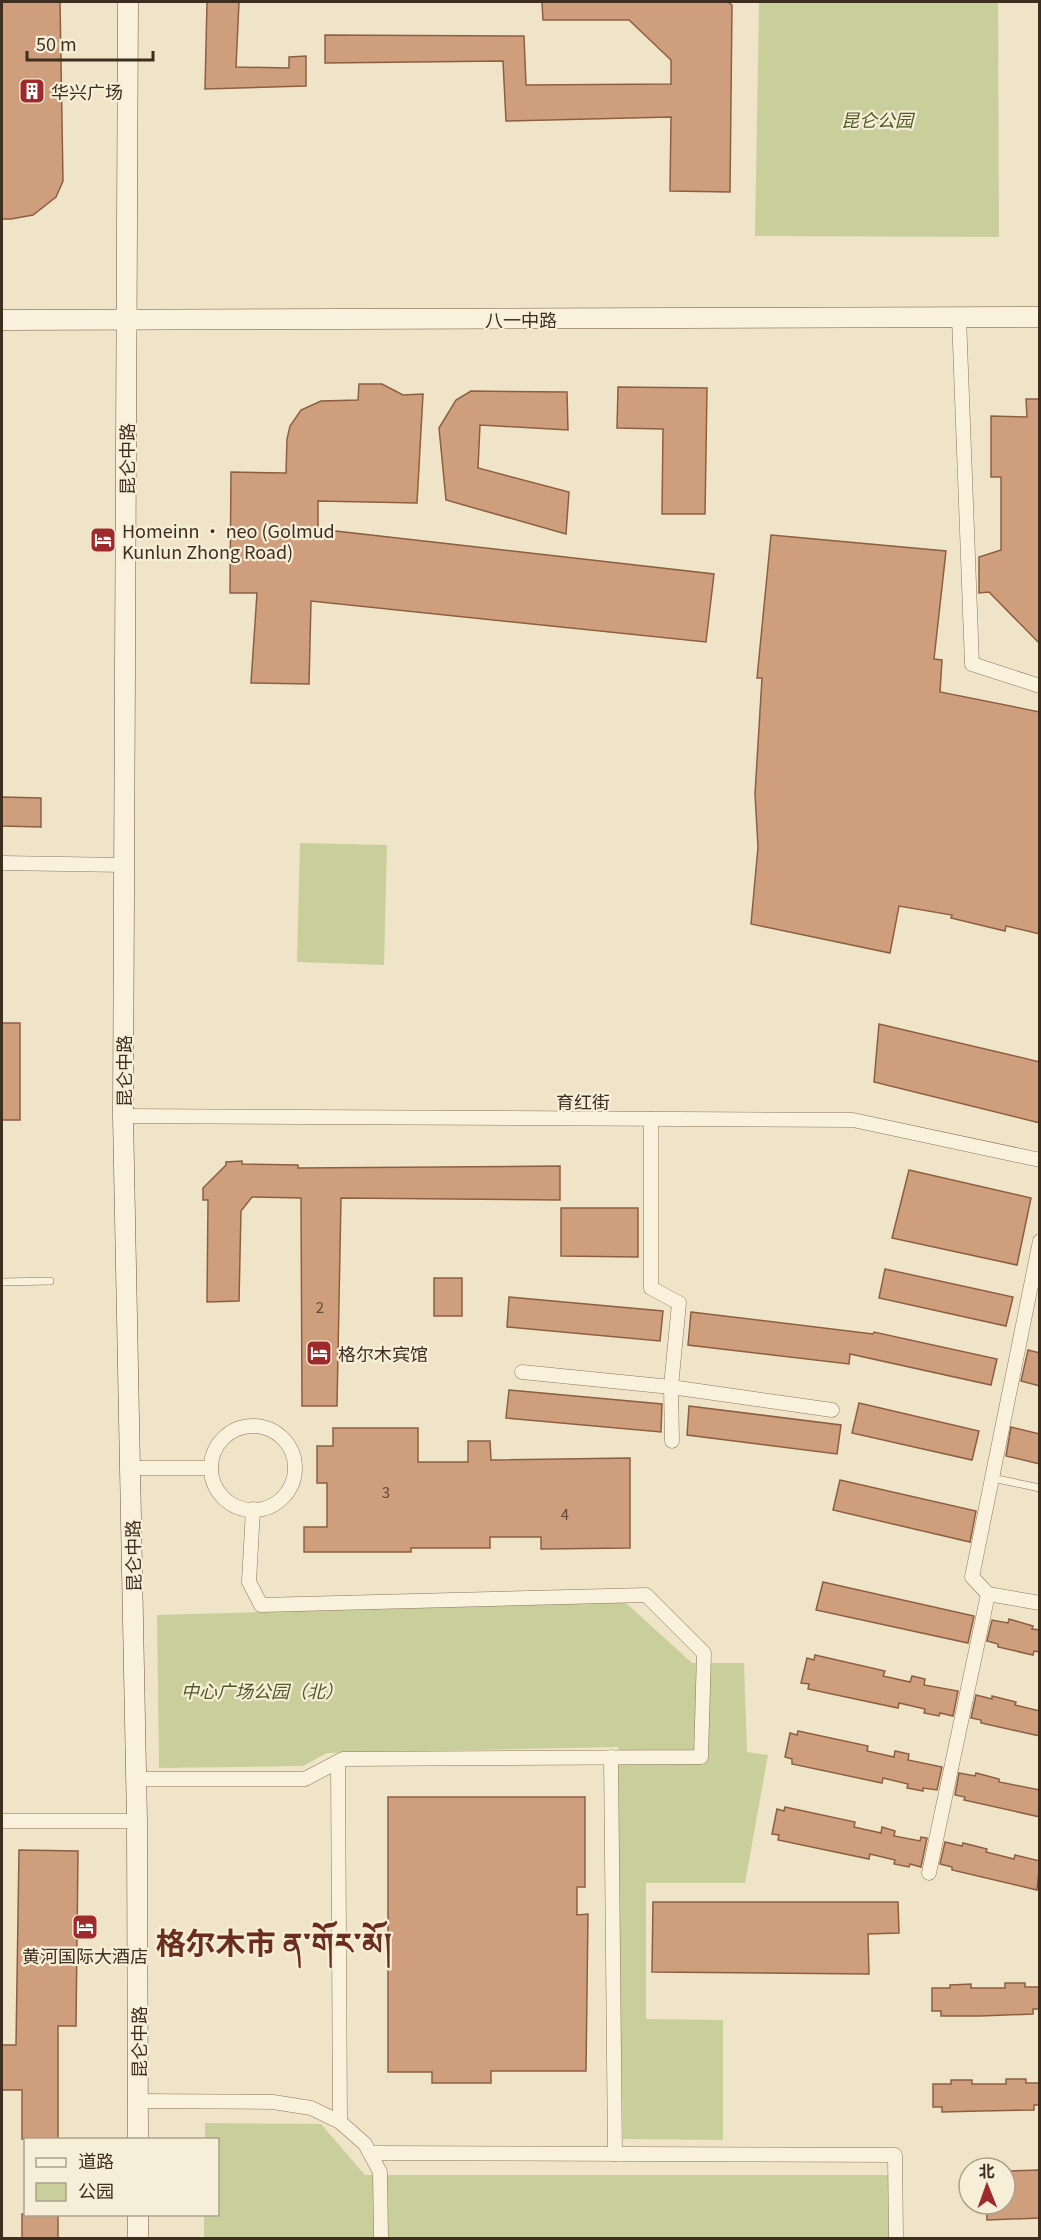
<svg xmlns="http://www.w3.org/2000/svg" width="1041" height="2240" viewBox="0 0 1041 2240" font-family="Georgia,'Noto Sans SC','Noto Serif Tibetan',serif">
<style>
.green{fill:#c9cf9b}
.building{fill:#cf9f7d;stroke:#8d5f41;stroke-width:1.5}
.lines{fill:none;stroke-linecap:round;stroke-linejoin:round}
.service-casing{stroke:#8d765c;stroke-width:8}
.minor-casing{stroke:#8d765c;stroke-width:15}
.secondary-casing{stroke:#6f573f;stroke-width:21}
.service{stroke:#faf1dc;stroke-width:7}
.minor{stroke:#faf1dc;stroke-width:14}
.secondary{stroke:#faf1dc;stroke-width:20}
.labels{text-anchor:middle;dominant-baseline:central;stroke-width:4.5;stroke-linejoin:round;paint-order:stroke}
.number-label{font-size:15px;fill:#624a37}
.poi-label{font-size:18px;fill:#3d2e20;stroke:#f7eed8;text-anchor:start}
.park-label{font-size:18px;font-style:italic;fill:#4d5a26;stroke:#f7eed8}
.street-label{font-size:18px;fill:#3d2e20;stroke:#f7eed8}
.town-label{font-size:30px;font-weight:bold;fill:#6b2e1e;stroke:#f7eed8}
</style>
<rect width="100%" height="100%" fill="#f0e4c8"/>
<g class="green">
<polygon points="759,2 998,2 999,237 755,236"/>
<polygon points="300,843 387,845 384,965 297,962"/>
<polygon points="625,1602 692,1663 744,1663 747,1752 768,1755 745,1883 646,1883 646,2019 723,2020 723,2140 623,2139 617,1863 618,1747 327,1753 303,1766 159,1768 157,1615"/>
<polygon points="205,2123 321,2124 365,2175 891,2175 891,2238 204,2238 204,2215 218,2214 218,2140 205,2139"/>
</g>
<g class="building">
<polygon points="2,2 60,2 63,181 56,197 33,215 11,219 2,219"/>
<polygon points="207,2 239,2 236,67 289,68 289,57 306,56 306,86 205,89"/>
<polygon points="542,2 728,2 732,5 730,192 670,191 671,117 506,121 503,61 325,63 325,35 524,36 526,85 671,84 671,60 629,20 543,20"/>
<polygon points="359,384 382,384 403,395 423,394 417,503 318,501 318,529 714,574 706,642 311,601 309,684 251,683 257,593 230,593 231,472 286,473 287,439 290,426 301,410 321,401 358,400"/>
<polygon points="618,387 707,388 705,514 662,514 663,429 617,428"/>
<polygon points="471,391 567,392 568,430 480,425 478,468 569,492 566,534 446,500 439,428 456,400"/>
<polygon points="1026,399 1040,399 1040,644 989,592 979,593 979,557 1001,550 1001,477 991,477 991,416 1027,417"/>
<polygon points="771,535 946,551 934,659 942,660 940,692 1040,712 1040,934 1006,926 1005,931 951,918 952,915 899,906 890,953 751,924 758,847 755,794 762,678 757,678"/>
<polygon points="2,797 41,798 41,827 2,826"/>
<rect x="2" y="1023" width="18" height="97"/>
<polygon points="879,1024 1040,1062 1040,1123 874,1082"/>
<polygon points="242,1161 242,1164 298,1165 298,1168 560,1166 560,1200 341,1198 337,1406 302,1406 301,1198 252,1197 241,1211 239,1301 207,1302 208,1200 203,1200 203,1188 226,1165 226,1162"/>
<polygon points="909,1170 1031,1198 1017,1265 892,1238"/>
<polygon points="561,1208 638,1208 638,1257 561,1256"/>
<polygon points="885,1269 1013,1297 1006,1326 879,1298"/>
<rect x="434" y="1278" width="28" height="38"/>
<polygon points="509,1297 663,1311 660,1341 507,1327"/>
<polygon points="691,1312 873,1334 874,1332 997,1359 991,1385 850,1354 849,1364 688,1345"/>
<polygon points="1028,1350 1040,1353 1040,1386 1021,1381"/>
<polygon points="509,1390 662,1404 661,1432 506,1418"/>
<polygon points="859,1403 979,1431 972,1460 852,1433"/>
<polygon points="689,1406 841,1425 837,1454 687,1435"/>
<polygon points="1011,1427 1040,1434 1040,1464 1006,1456"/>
<polygon points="333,1428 418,1428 418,1462 468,1462 468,1441 490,1441 491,1460 630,1458 630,1548 541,1549 541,1537 490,1537 490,1548 411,1548 411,1552 304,1552 304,1527 327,1527 327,1483 317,1483 317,1446 333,1446"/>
<polygon points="840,1480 976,1511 970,1542 833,1510"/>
<polygon points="823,1582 974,1616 968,1643 816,1610"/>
<polygon points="1009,1619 1033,1626 1032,1629 1040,1630 1040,1652 1034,1651 1033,1655 998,1647 998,1644 987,1641 992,1620 1008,1623"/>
<polygon points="815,1655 885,1671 883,1676 910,1682 912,1676 925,1679 924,1685 958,1691 953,1716 940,1713 939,1716 924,1713 925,1709 899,1703 898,1708 808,1689 809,1684 801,1683 807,1658 814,1660"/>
<polygon points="976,1695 992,1699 992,1696 1016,1702 1015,1705 1040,1711 1040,1736 981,1723 981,1720 971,1718"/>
<polygon points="798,1731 868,1746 867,1751 894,1757 895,1751 909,1754 908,1760 942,1767 937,1790 923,1788 923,1791 907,1788 908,1784 883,1778 882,1783 792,1764 792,1759 785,1757 790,1733 797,1735"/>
<polygon points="959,1773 975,1776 976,1773 999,1779 999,1782 1040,1790 1040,1817 964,1800 965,1797 955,1795"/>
<polygon points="388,1797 585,1797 585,1887 577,1887 577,1915 588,1914 586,2071 491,2071 491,2083 432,2083 432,2072 388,2072"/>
<polygon points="785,1807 855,1822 854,1827 881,1833 882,1827 895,1831 894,1836 920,1841 921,1837 927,1838 921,1867 910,1864 909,1867 894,1864 895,1860 870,1854 869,1859 778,1840 779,1835 772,1834 777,1809 784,1811"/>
<polygon points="945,1842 962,1846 963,1843 987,1849 986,1852 1014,1859 1015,1855 1040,1861 1037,1890 952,1870 952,1867 940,1864"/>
<polygon points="19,1850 78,1851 76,2026 58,2026 58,2139 22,2139 22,2090 2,2090 2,2045 16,2045"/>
<polygon points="653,1902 898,1902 899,1933 868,1934 869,1974 652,1972"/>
<polygon points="1005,1983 1025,1983 1025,1987 1040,1987 1040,2009 1033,2009 1033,2014 980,2016 941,2016 941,2011 932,2011 932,1988 950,1988 950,1985 971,1984 971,1988 1005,1988"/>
<polygon points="1006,2079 1026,2079 1026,2083 1040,2083 1040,2105 1034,2105 1034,2110 981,2111 942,2112 942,2107 933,2107 933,2084 951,2084 951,2080 972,2080 972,2084 1006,2084"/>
<polygon points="1040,2170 1040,2218 987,2220 986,2204 1005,2204 1005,2171"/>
<rect x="22" y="2214" width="36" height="24"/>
</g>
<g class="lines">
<g class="service-casing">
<g id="service">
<polyline points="2,1282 50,1281"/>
<polyline points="992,1478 1040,1488"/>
</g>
</g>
<g class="minor-casing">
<g id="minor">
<polyline points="959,317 972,664 1040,686"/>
<polyline points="2,863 124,865"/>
<polyline points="123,1116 853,1120 1040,1160"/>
<polyline points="651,1119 651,1288 679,1303 671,1387 672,1441"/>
<polyline points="522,1372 671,1387 832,1410"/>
<circle cx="253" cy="1468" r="42"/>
<polyline points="130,1468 211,1468"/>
<polyline points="988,1594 1040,1603"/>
<polyline points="611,1757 615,2154"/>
<polyline points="136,1779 305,1779 343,1759 701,1757 704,1653 646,1595 261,1605 249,1582 253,1509"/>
<polyline points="2,1821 137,1821"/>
<polyline points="929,1873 988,1594 972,1577 1040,1241"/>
<polyline points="138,2101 273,2102 311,2108 340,2122 338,1762"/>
<polyline points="340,2122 365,2144 380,2172 381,2238"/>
<polyline points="370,2153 895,2155 896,2238"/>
</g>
</g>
<g class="secondary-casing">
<g id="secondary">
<polyline points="128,2 123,1116 137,1821 138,2140"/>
<polyline points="2,320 1040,317"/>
<polyline points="138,2214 138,2238"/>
</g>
</g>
<use href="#service" class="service"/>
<use href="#minor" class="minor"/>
<use href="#secondary" class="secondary"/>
</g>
<defs>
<g id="building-square" transform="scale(1.35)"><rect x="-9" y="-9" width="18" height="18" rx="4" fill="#9e2a2b" stroke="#f7eed8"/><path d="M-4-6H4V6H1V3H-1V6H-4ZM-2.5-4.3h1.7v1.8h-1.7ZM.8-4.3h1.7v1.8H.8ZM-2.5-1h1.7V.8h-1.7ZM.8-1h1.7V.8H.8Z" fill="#fff"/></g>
<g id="hotel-square" transform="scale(1.35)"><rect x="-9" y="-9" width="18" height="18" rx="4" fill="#9e2a2b" stroke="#f7eed8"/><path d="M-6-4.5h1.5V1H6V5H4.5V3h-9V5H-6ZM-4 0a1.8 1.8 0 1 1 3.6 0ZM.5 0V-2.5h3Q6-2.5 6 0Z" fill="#fff"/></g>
</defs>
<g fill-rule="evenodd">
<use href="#building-square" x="32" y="91"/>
<use href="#hotel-square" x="103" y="540"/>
<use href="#hotel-square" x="319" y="1353"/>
<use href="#hotel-square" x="85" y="1927"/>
</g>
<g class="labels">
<g class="number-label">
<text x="320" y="1306">2</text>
<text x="386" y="1491">3</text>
<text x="565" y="1513">4</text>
</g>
<g class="poi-label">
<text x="51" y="91">华兴广场</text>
<text x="122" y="530">Homeinn · neo (Golmud<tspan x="122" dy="21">Kunlun Zhong Road)</tspan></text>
<text x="338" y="1353">格尔木宾馆</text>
<text x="85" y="1955" text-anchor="middle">黄河国际大酒店</text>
</g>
<g class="park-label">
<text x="877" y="119">昆仑公园</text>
<text x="262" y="1690">中心广场公园（北）</text>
</g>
<g class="street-label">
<text x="521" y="319">八一中路</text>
<text transform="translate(126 459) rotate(-90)">昆仑中路</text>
<text transform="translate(123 1071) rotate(-90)">昆仑中路</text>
<text x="583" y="1101">育红街</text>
<text transform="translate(132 1556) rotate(-91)">昆仑中路</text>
<text transform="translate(138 2042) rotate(-90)">昆仑中路</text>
</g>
<g class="town-label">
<text x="274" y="1941">格尔木市 ན་གོར་མོ།</text>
</g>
</g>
<rect width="1041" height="2240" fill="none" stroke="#3d2e20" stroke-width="6"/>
<rect x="24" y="2138" width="195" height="78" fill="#f7eed8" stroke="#ada18e" stroke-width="1.5"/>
<rect x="36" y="2158" width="30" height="9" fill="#faf1dc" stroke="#ada18e" stroke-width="1.5"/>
<text x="78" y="2168" font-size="18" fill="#3d2e20">道路</text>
<rect x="36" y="2183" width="30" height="18" fill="#c9cf9b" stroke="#ada18e" stroke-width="1.5"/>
<text x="78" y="2198" font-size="18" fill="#3d2e20">公园</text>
<g transform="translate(987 2186) rotate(359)"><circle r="28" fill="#f7eed8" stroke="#ada18e" stroke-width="1.5"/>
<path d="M0-4.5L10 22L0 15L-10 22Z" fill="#9e2a2b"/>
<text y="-9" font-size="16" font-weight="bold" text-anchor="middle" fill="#3d2e20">北</text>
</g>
<path d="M27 51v9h126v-9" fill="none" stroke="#3d2e20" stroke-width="3"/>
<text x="36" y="51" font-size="18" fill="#3d2e20" stroke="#f7eed8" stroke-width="4.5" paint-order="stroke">50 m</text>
</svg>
